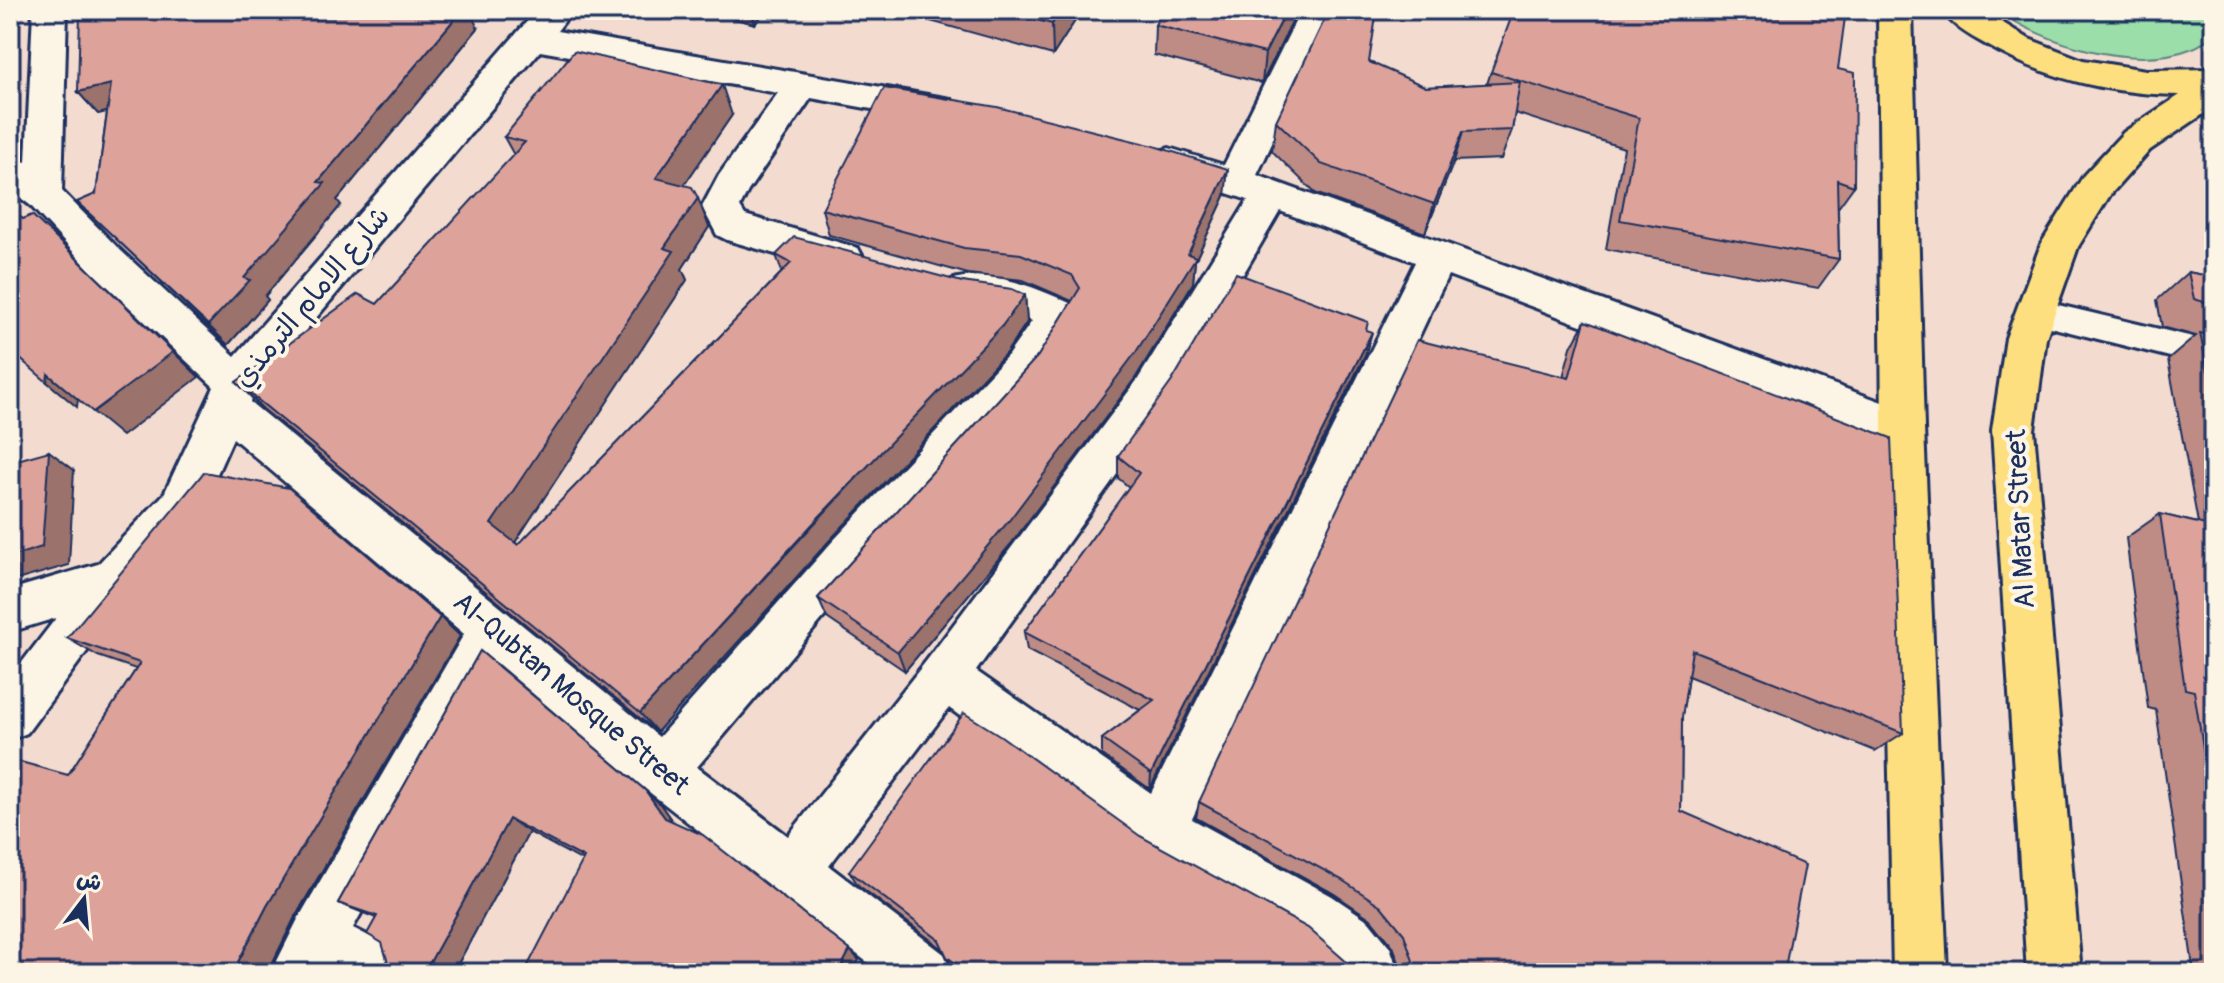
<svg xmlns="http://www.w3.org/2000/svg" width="2224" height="983" viewBox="0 0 2224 983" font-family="Pangolin,'Playpen Sans Arabic',sans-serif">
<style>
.green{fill:#9bdea9;stroke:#5b8684;stroke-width:2}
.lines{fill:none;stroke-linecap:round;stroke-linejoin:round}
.service-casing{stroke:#1b2f5e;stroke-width:6}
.minor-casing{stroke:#1b2f5e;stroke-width:6}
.primary-casing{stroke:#1b2f5e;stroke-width:6}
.service{fill:#fcf5e5;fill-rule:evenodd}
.minor{fill:#fcf5e5;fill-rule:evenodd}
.primary{fill:#fedf80;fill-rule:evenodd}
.wall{fill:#be8c85;stroke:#1b2f5e;stroke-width:2}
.shaded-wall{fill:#9b726c;stroke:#1b2f5e;stroke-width:2}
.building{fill:#dda39b;stroke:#1b2f5e;stroke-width:2}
.labels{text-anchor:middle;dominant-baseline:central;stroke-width:8;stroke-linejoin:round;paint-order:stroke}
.street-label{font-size:28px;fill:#1b2f5e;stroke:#fcf5e5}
</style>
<rect width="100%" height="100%" fill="#f3dccf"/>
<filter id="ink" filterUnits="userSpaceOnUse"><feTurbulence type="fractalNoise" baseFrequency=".0125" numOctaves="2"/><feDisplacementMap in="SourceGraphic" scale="16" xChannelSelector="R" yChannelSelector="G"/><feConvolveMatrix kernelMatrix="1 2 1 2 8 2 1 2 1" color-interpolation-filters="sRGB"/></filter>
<g filter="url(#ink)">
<path class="green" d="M 1997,10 L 2214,10 L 2214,35 C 2207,39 2200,46 2193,48 C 2135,71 2045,45 1997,10 Z"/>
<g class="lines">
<g class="service-casing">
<polygon id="service" points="2037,300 2214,342 2214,368 2026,321 2021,312 2026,303"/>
</g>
<g class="minor-casing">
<path id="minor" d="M 33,10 L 67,10 L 62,191 L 118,248 L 235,356 L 537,10 L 573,10 L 557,31 L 951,99 L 956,108 L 951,117 L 938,121 L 811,98 L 748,191 L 740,207 L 745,215 L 858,248 L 864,259 L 858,270 L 844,274 L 727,240 L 717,235 L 702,207 L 719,175 L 778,93 L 540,51 L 253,393 L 250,402 L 659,737 L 831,543 L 1008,355 L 1032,321 L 1016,314 L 951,302 L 945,291 L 951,280 C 990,268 1037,288 1072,304 L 1078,315 L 1038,379 L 863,571 L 697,767 L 788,836 L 927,660 L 1138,379 L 1248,200 L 1156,170 L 1151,161 L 1156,152 L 1169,148 L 1224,165 L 1301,10 L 1335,10 L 1257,175 L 1918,415 L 1924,428 L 1918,441 L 1903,446 L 1448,275 L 1192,819 L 1332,896 L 1369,921 L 1390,947 L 1399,973 L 1342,973 C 1303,923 1197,884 1141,848 C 1075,805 1013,754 949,708 L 829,866 L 944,954 L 952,973 L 881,973 L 644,788 L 498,664 L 353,928 L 404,954 L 412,973 L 271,973 L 298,919 L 464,634 L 233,438 L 196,521 L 129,594 L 27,733 L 10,740 L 10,678 L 56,618 L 10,632 L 10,590 L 98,564 L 164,494 L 214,387 L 90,270 L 30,205 L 10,190 L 10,157 L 26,162 ZM 1280,211 L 1415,262 L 1151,793 L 976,671 L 1168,403 Z"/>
</g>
<g class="primary-casing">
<g id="primary">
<polygon points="1878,10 1912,10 1924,428 1947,973 1893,973 1882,428"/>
<path d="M 1942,10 L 1982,10 L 2029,39 L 2083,60 L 2146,70 L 2214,69 L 2214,107 L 2150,150 L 2110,195 L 2078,247 L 2046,338 L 2034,430 L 2081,973 L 2027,973 L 1992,430 L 2006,338 L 2041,244 L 2084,175 L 2124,132 L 2180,95 C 2111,94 2045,79 1985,44 C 1970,36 1951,25 1942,10 Z"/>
</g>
</g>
<use href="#service" class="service"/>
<use href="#minor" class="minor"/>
<use href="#primary" class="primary"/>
</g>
<g class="wall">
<polygon points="702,10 766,10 755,24"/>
<polygon points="911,10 1082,10 1053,55 912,16"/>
<polygon points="1163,10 1298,10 1262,83 1154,55 1155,25"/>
<polygon points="478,28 337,200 341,205 265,296 268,300 228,345 77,202 96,194 107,112 98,114 78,92"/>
<polygon points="1369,62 1426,87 1487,84 1491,72 1838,69 1854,186 1838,208 1839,259 1818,288 1606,249 1624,148 1515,113 1512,130 1501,159 1454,161 1425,233 1315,193 1272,151 1276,121"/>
<polygon points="732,115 684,185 709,227 682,269 687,280 515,542 518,545 782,272 776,255 962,282 1025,295 1027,322 1006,353 829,541 657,732 263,409 236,382 377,304 514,155 504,137"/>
<polygon points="1225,196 1195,261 1193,283 1136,377 1011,544 905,671 827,618 818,598 1038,356 1072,301 1023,280 968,274 829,235 822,209"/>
<polygon points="2188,272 2213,277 2214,276 2214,972 2193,967 2156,710 2148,708 2126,538 2160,514 2198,523 2168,360 2196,336 2162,327 2157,300"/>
<polygon points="1585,321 1903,733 1875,751 1688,676 1682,717 1681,811 1784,973 961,973 953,968 944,950 858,885 849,871 1140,836 1349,964 1400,965 1393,946 1371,919 1333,893 1196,818 1199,802 1563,377 1571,347"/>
<polygon points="1366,330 1372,332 1365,355 1150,789 1102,755 1102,739 1140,710 1027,650 1024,632 1129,487 1118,478 1118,456"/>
<polygon points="440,617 460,636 295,917 268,972 68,775 136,669 98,656 67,638"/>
<polygon points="480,651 645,790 660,804 672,821 859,960 583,861 529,832 453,973 344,973 389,966 376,918 338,903"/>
</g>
<g class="shaded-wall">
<polygon points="462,10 469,10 478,28 337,200 341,205 265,296 268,300 228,345 208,325 318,182"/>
<polygon points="751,10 766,10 755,24"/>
<polygon points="1061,10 1082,10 1053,55 1052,24"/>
<polygon points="1287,10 1298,10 1262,83 1265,53"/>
<polygon points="111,84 130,106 98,114 78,92"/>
<polygon points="722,85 732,115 669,207 656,178"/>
<polygon points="1463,132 1454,161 1425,233 1434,204"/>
<polygon points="1228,169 1225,196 1195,261 1193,283 1136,377 1011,544 905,671 898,652 1188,254"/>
<polygon points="698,198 709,227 682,269 687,280 512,547 491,524 664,248"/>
<polygon points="32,215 199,377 122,436 93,412"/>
<polygon points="1025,295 1027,322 1006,353 829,541 657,732 640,713"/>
<polygon points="1372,332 1365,355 1150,789 1151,774"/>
<polygon points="48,374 78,399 77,407 47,382"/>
<polygon points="49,451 74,470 69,565 10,582 10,557"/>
<polygon points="440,617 460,636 295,917 268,972 269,973 239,973 238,962 267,906"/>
<polygon points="645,790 660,804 679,831 665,818"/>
<polygon points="509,819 529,832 453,973 424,973"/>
<polygon points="850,950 859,960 852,973 838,973"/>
</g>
<g class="building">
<polygon points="89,10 462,10 318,182 325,183 244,278 250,280 208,325 77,202 96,194 111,84 78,92 80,12"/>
<polygon points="1001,10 1061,10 1052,24"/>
<polygon points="1163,10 1287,10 1265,53 1155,25"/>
<polygon points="1329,10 1377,10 1369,62 1426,87 1520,82 1512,130 1463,132 1434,204 1321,164 1276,121"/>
<polygon points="1514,10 1846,10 1838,69 1855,73 1854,186 1837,180 1839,259 1620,220 1639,118 1491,72"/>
<polygon points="574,51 722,85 656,178 692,187 698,198 664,248 674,251 491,524 518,545 791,263 776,255 794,237 962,282 1012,289 1025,295 1002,326 819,517 640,713 236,382 358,294 377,304 525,142 504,137"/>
<polygon points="884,88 997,107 1154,146 1228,169 1188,254 1196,257 1136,352 1008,522 898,652 818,598 1038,356 1080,288 1072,275 1021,254 964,248 822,209"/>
<polygon points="10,209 23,219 32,215 173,352 93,412 48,374 47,382 10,350"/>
<polygon points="2188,272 2214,277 2214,305 2194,299"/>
<polygon points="1236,273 1368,322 1366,330 1372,332 1151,774 1102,739 1154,700 1024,632 1139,473 1118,456 1172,381"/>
<polygon points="1585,321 1891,438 1903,733 1692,650 1682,717 1681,811 1805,865 1784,973 970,973 947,957 939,940 849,871 964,713 1001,736 1140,836 1308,928 1349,964 1410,965 1413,961 1404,934 1381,906 1342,880 1199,802 1417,340 1569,378"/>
<polygon points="2200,333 2214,336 2214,401"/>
<polygon points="49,451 42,547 10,557 10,462"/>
<polygon points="204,472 289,488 440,617 267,906 238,962 242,967 239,973 10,973 10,771 17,761 68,775 140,663 67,638"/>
<polygon points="2160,514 2214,527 2214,816 2194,691 2185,689"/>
<polygon points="480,651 645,790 665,818 703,835 850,950 838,973 524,973 584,858 509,819 424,973 344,973 348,967 389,966 382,943 367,934 377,916 338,903"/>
</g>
</g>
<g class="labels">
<g class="street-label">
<text transform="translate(312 297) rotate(-50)">شارع الامام الترمذي</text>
<text transform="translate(2021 519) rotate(-93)">Al Matar Street</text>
<text transform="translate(571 694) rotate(40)">Al-Qubtan Mosque Street</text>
</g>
</g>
<rect width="2224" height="983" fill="none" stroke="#fcf5e5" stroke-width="40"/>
<rect x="20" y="20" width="2184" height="943" fill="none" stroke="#1b2f5e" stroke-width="3" filter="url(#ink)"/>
<g transform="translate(84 899) rotate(16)" stroke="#fcf5e5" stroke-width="6" paint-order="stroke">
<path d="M0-6L14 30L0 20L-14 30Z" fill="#1b2f5e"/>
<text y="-12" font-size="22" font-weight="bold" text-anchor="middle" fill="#1b2f5e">ش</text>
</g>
</svg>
